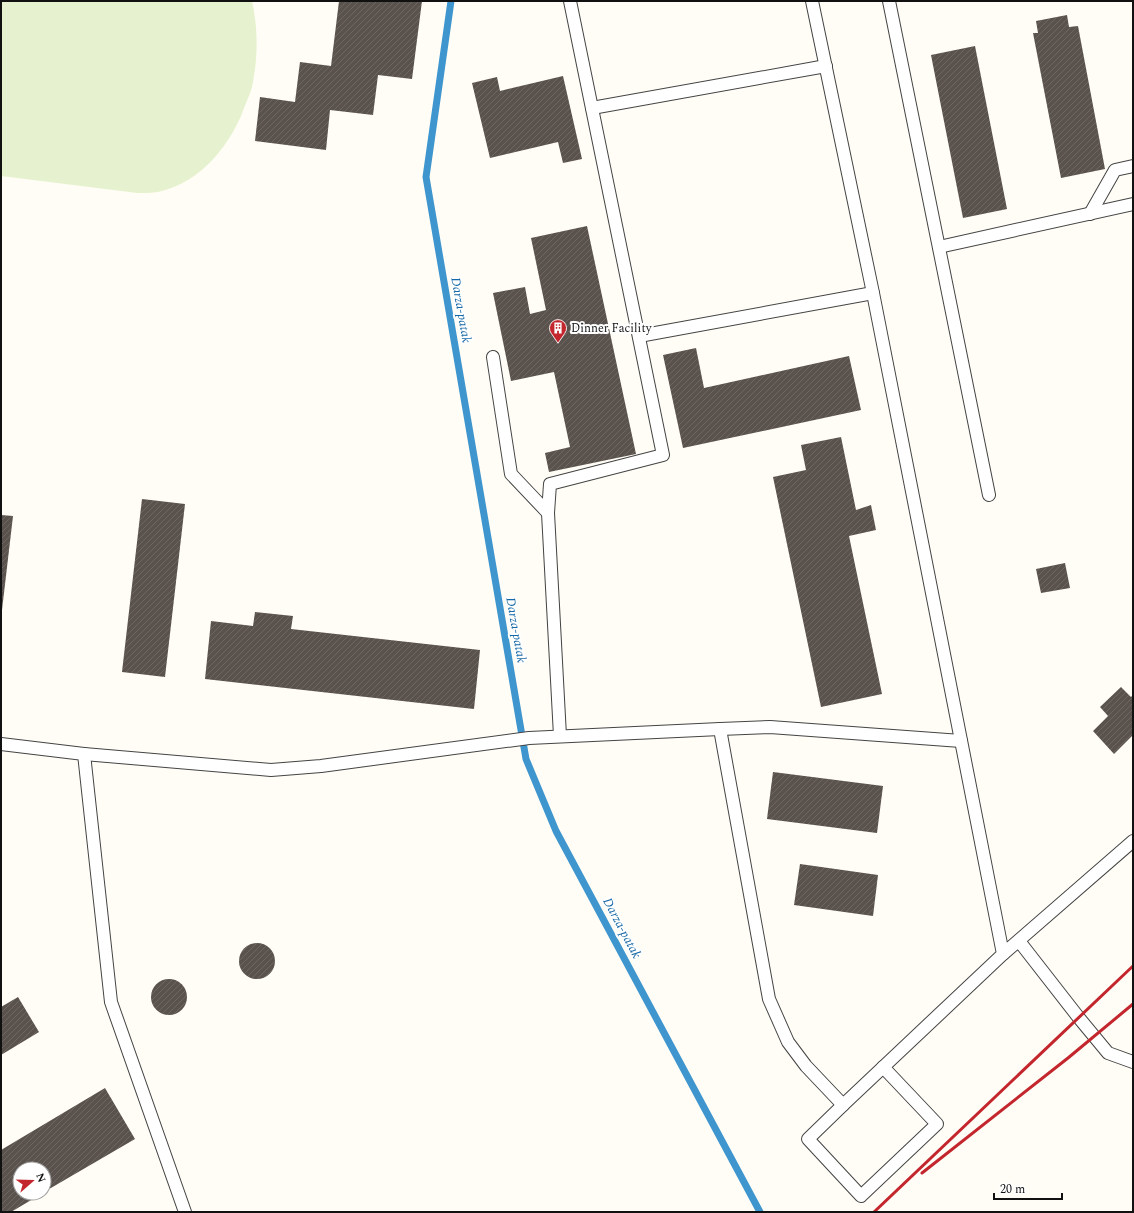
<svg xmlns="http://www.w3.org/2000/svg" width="1134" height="1213" viewBox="0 0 1134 1213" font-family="Spectral,serif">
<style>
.pitch{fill:#e6f2cf}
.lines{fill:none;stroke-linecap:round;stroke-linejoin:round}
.stream{stroke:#3f96cf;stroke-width:7}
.building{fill:url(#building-hatch)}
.service-casing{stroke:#444;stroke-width:14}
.service{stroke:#fff;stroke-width:12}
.rail{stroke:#c4262e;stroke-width:3}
.labels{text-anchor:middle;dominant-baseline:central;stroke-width:4;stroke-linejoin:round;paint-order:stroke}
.poi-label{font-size:12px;fill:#111;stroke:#fff;text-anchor:start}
.water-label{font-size:13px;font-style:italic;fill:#1768a6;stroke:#fff}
</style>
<defs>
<pattern id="building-hatch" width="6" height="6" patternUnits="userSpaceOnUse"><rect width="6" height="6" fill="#5a524d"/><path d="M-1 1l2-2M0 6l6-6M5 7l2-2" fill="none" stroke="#6d6662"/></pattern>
</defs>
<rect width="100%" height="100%" fill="#fffdf5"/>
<path class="pitch" d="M 1,1 L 252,1 C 258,28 258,55 253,82 C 252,89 249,96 246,103 C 232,143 203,182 158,192 C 152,193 144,193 137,193 L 1,176 Z"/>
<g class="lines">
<polyline class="stream" points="451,1 426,177 526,759 556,831 760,1212"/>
</g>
<g class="building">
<polygon points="339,1 422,1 412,79 378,75 373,115 330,110 326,150 255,141 260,97 295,102 300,62 331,66"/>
<polygon points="1067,15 1069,27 1078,26 1105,169 1061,178 1033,33 1038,33 1036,21"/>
<polygon points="975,46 1007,209 963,218 931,55"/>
<polygon points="563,76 582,159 563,163 558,142 490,158 472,83 497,77 500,91"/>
<polygon points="587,226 636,454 549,472 545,453 570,447 554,372 511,381 493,293 525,287 530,314 546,310 531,238"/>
<polygon points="696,348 704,388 849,356 861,410 683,448 663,355"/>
<polygon points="841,437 856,510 871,505 876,530 849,536 882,694 821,707 773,477 806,470 801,445"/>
<polygon points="142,499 185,504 165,677 122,672"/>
<polygon points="1,515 13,516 2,610 1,610"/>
<polygon points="1065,563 1070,588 1041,593 1036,569"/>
<polygon points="255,612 293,616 291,629 480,650 474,709 205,679 211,621 253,626"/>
<polygon points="1121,687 1131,697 1133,695 1133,735 1114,754 1093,731 1108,716 1100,707"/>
<polygon points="773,772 883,786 877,833 767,819"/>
<polygon points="800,864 878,875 873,916 794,905"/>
<circle cx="257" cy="961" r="18"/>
<circle cx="169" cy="997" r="18"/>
<polygon points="18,997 39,1032 1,1055 1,1007"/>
<polygon points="105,1088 135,1139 44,1192 44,1169 20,1169 20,1193 43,1193 11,1212 1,1212 1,1150"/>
</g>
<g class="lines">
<g class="service-casing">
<g id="service">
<polyline points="889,1 989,495"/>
<polyline points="592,108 826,66"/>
<polyline points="1090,214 1115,170 1133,166"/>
<polyline points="939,247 1133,204"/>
<polyline points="639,336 873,293"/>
<polyline points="493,357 511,474 548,513"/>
<polyline points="720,729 769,999 788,1042 806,1066 843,1105 1003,954 873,293 812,1"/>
<polyline points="560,736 548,513 550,484 663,455 570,1"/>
<polyline points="1,744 84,754 111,1002 185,1212"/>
<polyline points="84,754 271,770 321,766 529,738 720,729 770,727 961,741"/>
<polyline points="1019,941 1079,1018 1108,1053 1133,1062"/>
<polyline points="1003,954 1133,841"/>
<polyline points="843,1105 808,1139 861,1196 937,1124 883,1067"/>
</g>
</g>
<use href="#service" class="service"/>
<g class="rail">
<polyline points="922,1173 1068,1058 1133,1004"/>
<polyline points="874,1212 1133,966"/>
</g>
</g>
<defs>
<g id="building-pin" transform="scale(0.9)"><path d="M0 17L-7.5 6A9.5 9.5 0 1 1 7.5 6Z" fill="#c4262e" stroke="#fff"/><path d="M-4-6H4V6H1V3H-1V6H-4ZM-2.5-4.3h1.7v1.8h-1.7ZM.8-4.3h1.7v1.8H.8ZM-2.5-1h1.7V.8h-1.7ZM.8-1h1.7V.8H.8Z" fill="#fff"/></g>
</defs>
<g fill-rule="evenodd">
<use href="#building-pin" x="558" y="328"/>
</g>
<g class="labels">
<g class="poi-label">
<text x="571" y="328">Dinner Facility</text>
</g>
<g class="water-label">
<text transform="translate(461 310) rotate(80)">Darza-patak</text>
<text transform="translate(516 630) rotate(80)">Darza-patak</text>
<text transform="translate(622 928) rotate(62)">Darza-patak</text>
</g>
</g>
<rect width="1134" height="1213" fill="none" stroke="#111111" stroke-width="4"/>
<g transform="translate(32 1181) rotate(70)"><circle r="19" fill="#ffffff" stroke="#a0a0a0"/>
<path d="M0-3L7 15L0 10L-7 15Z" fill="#c4262e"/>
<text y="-6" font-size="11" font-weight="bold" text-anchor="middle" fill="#111111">N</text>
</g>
<path d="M994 1193v6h68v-6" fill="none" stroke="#111111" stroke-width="2"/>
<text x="1000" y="1193" font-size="12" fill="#111111" stroke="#ffffff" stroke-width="3" paint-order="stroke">20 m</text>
</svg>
